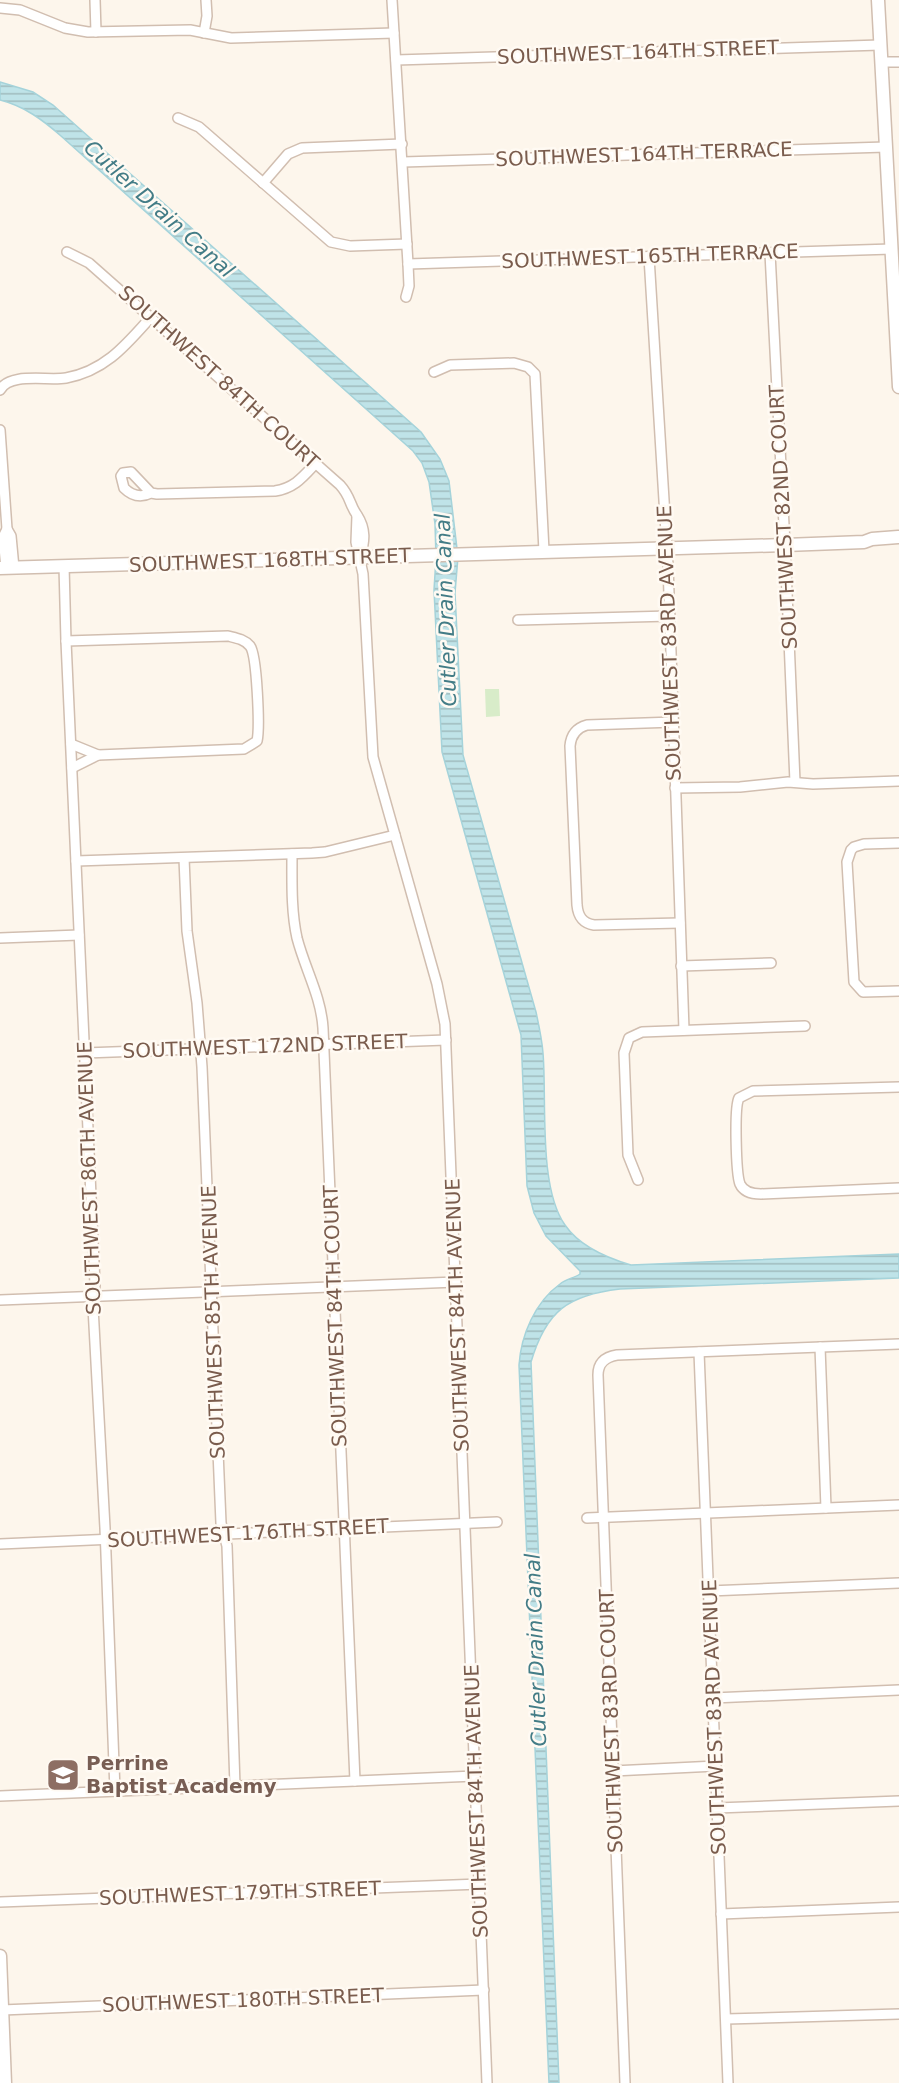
<svg xmlns="http://www.w3.org/2000/svg" width="899" height="2083" viewBox="0 0 899 2083" font-family="'DejaVu Sans',sans-serif">
<style>
.park{fill:#d8ecc9}
.water{fill:url(#water-rules);stroke:#a5d3da;stroke-width:1.5}
.lines{fill:none;stroke-linecap:round;stroke-linejoin:round}
.minor-casing{stroke:#d1beb0;stroke-width:12}
.tertiary-casing{stroke:#d1beb0;stroke-width:15}
.minor{stroke:#fff;stroke-width:9}
.tertiary{stroke:#fff;stroke-width:12}
.labels{text-anchor:middle;dominant-baseline:central;stroke-width:5;stroke-linejoin:round;paint-order:stroke}
.street-label{font-size:20px;fill:#7a5c4d;stroke:#fffaf3}
.education-label{font-size:20px;font-weight:bold;fill:#785e54;stroke:#fffaf3;text-anchor:start}
.water-label{font-size:21px;font-style:italic;fill:#437c86;stroke:#fffaf3}
</style>
<defs>
<pattern id="water-rules" width="6" height="5" patternUnits="userSpaceOnUse" patternTransform="scale(1.5)"><rect width="6" height="5" fill="#bfe3e8"/><path d="M0 2.5h6" fill="none" stroke="#a0bbbe"/></pattern>
</defs>
<rect width="100%" height="100%" fill="#fdf6ec"/>
<polygon class="park" points="485,689 499,689 500,716 486,717"/>
<path class="water" d="M 0,82 L 33,92 L 53,105 L 421,432 L 440,459 L 449,481 L 458,557 L 455,593 L 463,755 L 536,1012 C 539,1026 542,1039 543,1053 C 547,1100 538,1187 565,1225 C 580,1247 607,1258 631,1265 L 899,1254 L 899,1278 L 620,1289 C 568,1295 546,1311 531,1362 L 559,2083 L 549,2083 L 519,1365 C 521,1335 535,1302 560,1284 C 566,1279 574,1278 580,1274 L 580,1271 L 546,1236 L 534,1213 L 527,1186 L 521,1035 L 442,752 L 434,590 L 436,558 L 435,524 L 429,482 L 422,463 L 413,451 L 61,136 C 43,120 24,106 0,100 Z"/>
<g class="lines">
<g class="minor-casing">
<g id="minor">
<polyline points="95,0 96,32"/>
<polyline points="392,0 408,264 409,286 406,297"/>
<polyline points="0,8 20,10 65,28 88,32 190,30 231,38 394,33"/>
<polyline points="204,33 207,16 206,0"/>
<polyline points="396,60 880,45"/>
<polyline points="881,62 899,62"/>
<polyline points="178,118 199,127 331,242 350,246 407,244"/>
<polyline points="403,162 886,147"/>
<polyline points="263,183 288,154 302,148 402,144"/>
<path d="M 67,252 L 89,263 L 340,485 C 351,497 349,504 357,515 C 366,529 365,541 360,557"/>
<polyline points="770,253 785,545 795,782"/>
<polyline points="649,257 668,565 684,1030"/>
<polyline points="408,264 892,249"/>
<polyline points="434,372 450,365 514,363 528,367 535,374 544,551"/>
<path d="M 0,390 C 10,372 47,381 66,378 C 105,371 126,345 151,317"/>
<polyline points="0,430 7,529 11,536 14,568"/>
<path d="M 151,493 C 141,498 132,496 124,488 L 121,476 L 123,473 L 131,472 L 151,493 L 157,494 L 275,491 C 294,488 302,478 315,464"/>
<polyline points="357,516 356,542 363,574 373,757 437,984 445,1024 487,2083"/>
<polyline points="64,566 66,641 95,1285 93,1307 105,1528 115,1791"/>
<polyline points="6,568 3,537 7,529"/>
<polyline points="518,620 670,616"/>
<path d="M 66,641 L 228,636 C 236,638 244,639 250,646 C 257,655 260,728 257,741 L 244,749 L 98,755 L 72,768"/>
<path d="M 674,722 L 587,725 C 576,728 571,735 570,746 L 577,905 C 578,916 582,923 594,925 L 680,923"/>
<polyline points="71,744 98,755"/>
<polyline points="675,788 740,787 788,782 813,784 899,781"/>
<polyline points="899,843 864,844 854,847 851,850 847,862 854,982 863,992 899,991"/>
<path d="M 292,854 C 292,881 291,911 297,938 C 305,969 321,996 323,1028 L 355,1781"/>
<polyline points="184,858 187,931 197,1003 202,1067 221,1523 227,1546 235,1786"/>
<polyline points="76,861 312,853 325,852 395,835"/>
<polyline points="0,938 79,935"/>
<polyline points="681,966 771,963"/>
<polyline points="85,1053 446,1040"/>
<path d="M 899,1087 L 753,1091 L 739,1098 C 734,1107 736,1174 740,1184 C 744,1193 753,1194 761,1194 L 899,1188"/>
<polyline points="638,1180 628,1155 624,1053 629,1038 642,1032 805,1026"/>
<polyline points="0,1300 456,1282"/>
<polyline points="820,1347 826,1508"/>
<polyline points="699,1352 728,2083"/>
<polyline points="587,1518 899,1505"/>
<polyline points="0,1544 497,1522"/>
<polyline points="709,1591 899,1583"/>
<polyline points="713,1698 899,1690"/>
<polyline points="613,1771 716,1766"/>
<polyline points="0,1796 475,1776"/>
<polyline points="717,1808 899,1801"/>
<polyline points="0,1902 480,1884"/>
<polyline points="721,1914 899,1907"/>
<polyline points="2,2010 484,1990"/>
<polyline points="726,2019 899,2014"/>
<path d="M 625,2083 L 598,1375 C 598,1363 605,1357 617,1355 L 899,1344"/>
</g>
</g>
<g class="tertiary-casing">
<g id="tertiary">
<polyline points="878,0 899,387"/>
<polyline points="0,568 785,545 864,542 872,539 898,537"/>
<polyline points="0,1956 5,2083"/>
</g>
</g>
<use href="#minor" class="minor"/>
<use href="#tertiary" class="tertiary"/>
</g>
<defs>
<g id="school-square" transform="scale(1.725)"><rect x="-9" y="-9" width="18" height="18" rx="4" fill="#8d6e63" stroke="#fffaf3"/><path d="M0-5L7-2L0 1L-7-2ZM-4 1L0 2.5L4 1V4Q0 6-4 4Z" fill="#fff"/></g>
</defs>
<g fill-rule="evenodd">
<use href="#school-square" x="63" y="1775"/>
</g>
<g class="labels">
<g class="street-label">
<text transform="translate(638 52) rotate(-2)">SOUTHWEST 164TH STREET</text>
<text transform="translate(644 154) rotate(-2)">SOUTHWEST 164TH TERRACE</text>
<text transform="translate(650 256) rotate(-2)">SOUTHWEST 165TH TERRACE</text>
<text transform="translate(219 377) rotate(42)">SOUTHWEST 84TH COURT</text>
<text transform="translate(783 517) rotate(-93)">SOUTHWEST 82ND COURT</text>
<text transform="translate(270 560) rotate(-2)">SOUTHWEST 168TH STREET</text>
<text transform="translate(669 643) rotate(-92)">SOUTHWEST 83RD AVENUE</text>
<text transform="translate(265 1046) rotate(-2)">SOUTHWEST 172ND STREET</text>
<text transform="translate(89 1178) rotate(-92)">SOUTHWEST 86TH AVENUE</text>
<text transform="translate(457 1315) rotate(-92)">SOUTHWEST 84TH AVENUE</text>
<text transform="translate(335 1316) rotate(-92)">SOUTHWEST 84TH COURT</text>
<text transform="translate(213 1322) rotate(-92)">SOUTHWEST 85TH AVENUE</text>
<text transform="translate(248 1533) rotate(-3)">SOUTHWEST 176TH STREET</text>
<text transform="translate(714 1717) rotate(-92)">SOUTHWEST 83RD AVENUE</text>
<text transform="translate(611 1721) rotate(-92)">SOUTHWEST 83RD COURT</text>
<text transform="translate(476 1801) rotate(-92)">SOUTHWEST 84TH AVENUE</text>
<text transform="translate(240 1893) rotate(-2)">SOUTHWEST 179TH STREET</text>
<text transform="translate(243 2000) rotate(-2)">SOUTHWEST 180TH STREET</text>
</g>
<g class="education-label">
<text x="86" y="1763">Perrine<tspan x="86" dy="23">Baptist Academy</tspan></text>
</g>
<g class="water-label">
<text transform="translate(159 209) rotate(42)">Cutler Drain Canal</text>
<text transform="translate(446 610) rotate(-92)">Cutler Drain Canal</text>
<text transform="translate(536 1650) rotate(-92)">Cutler Drain Canal</text>
</g>
</g>
</svg>
